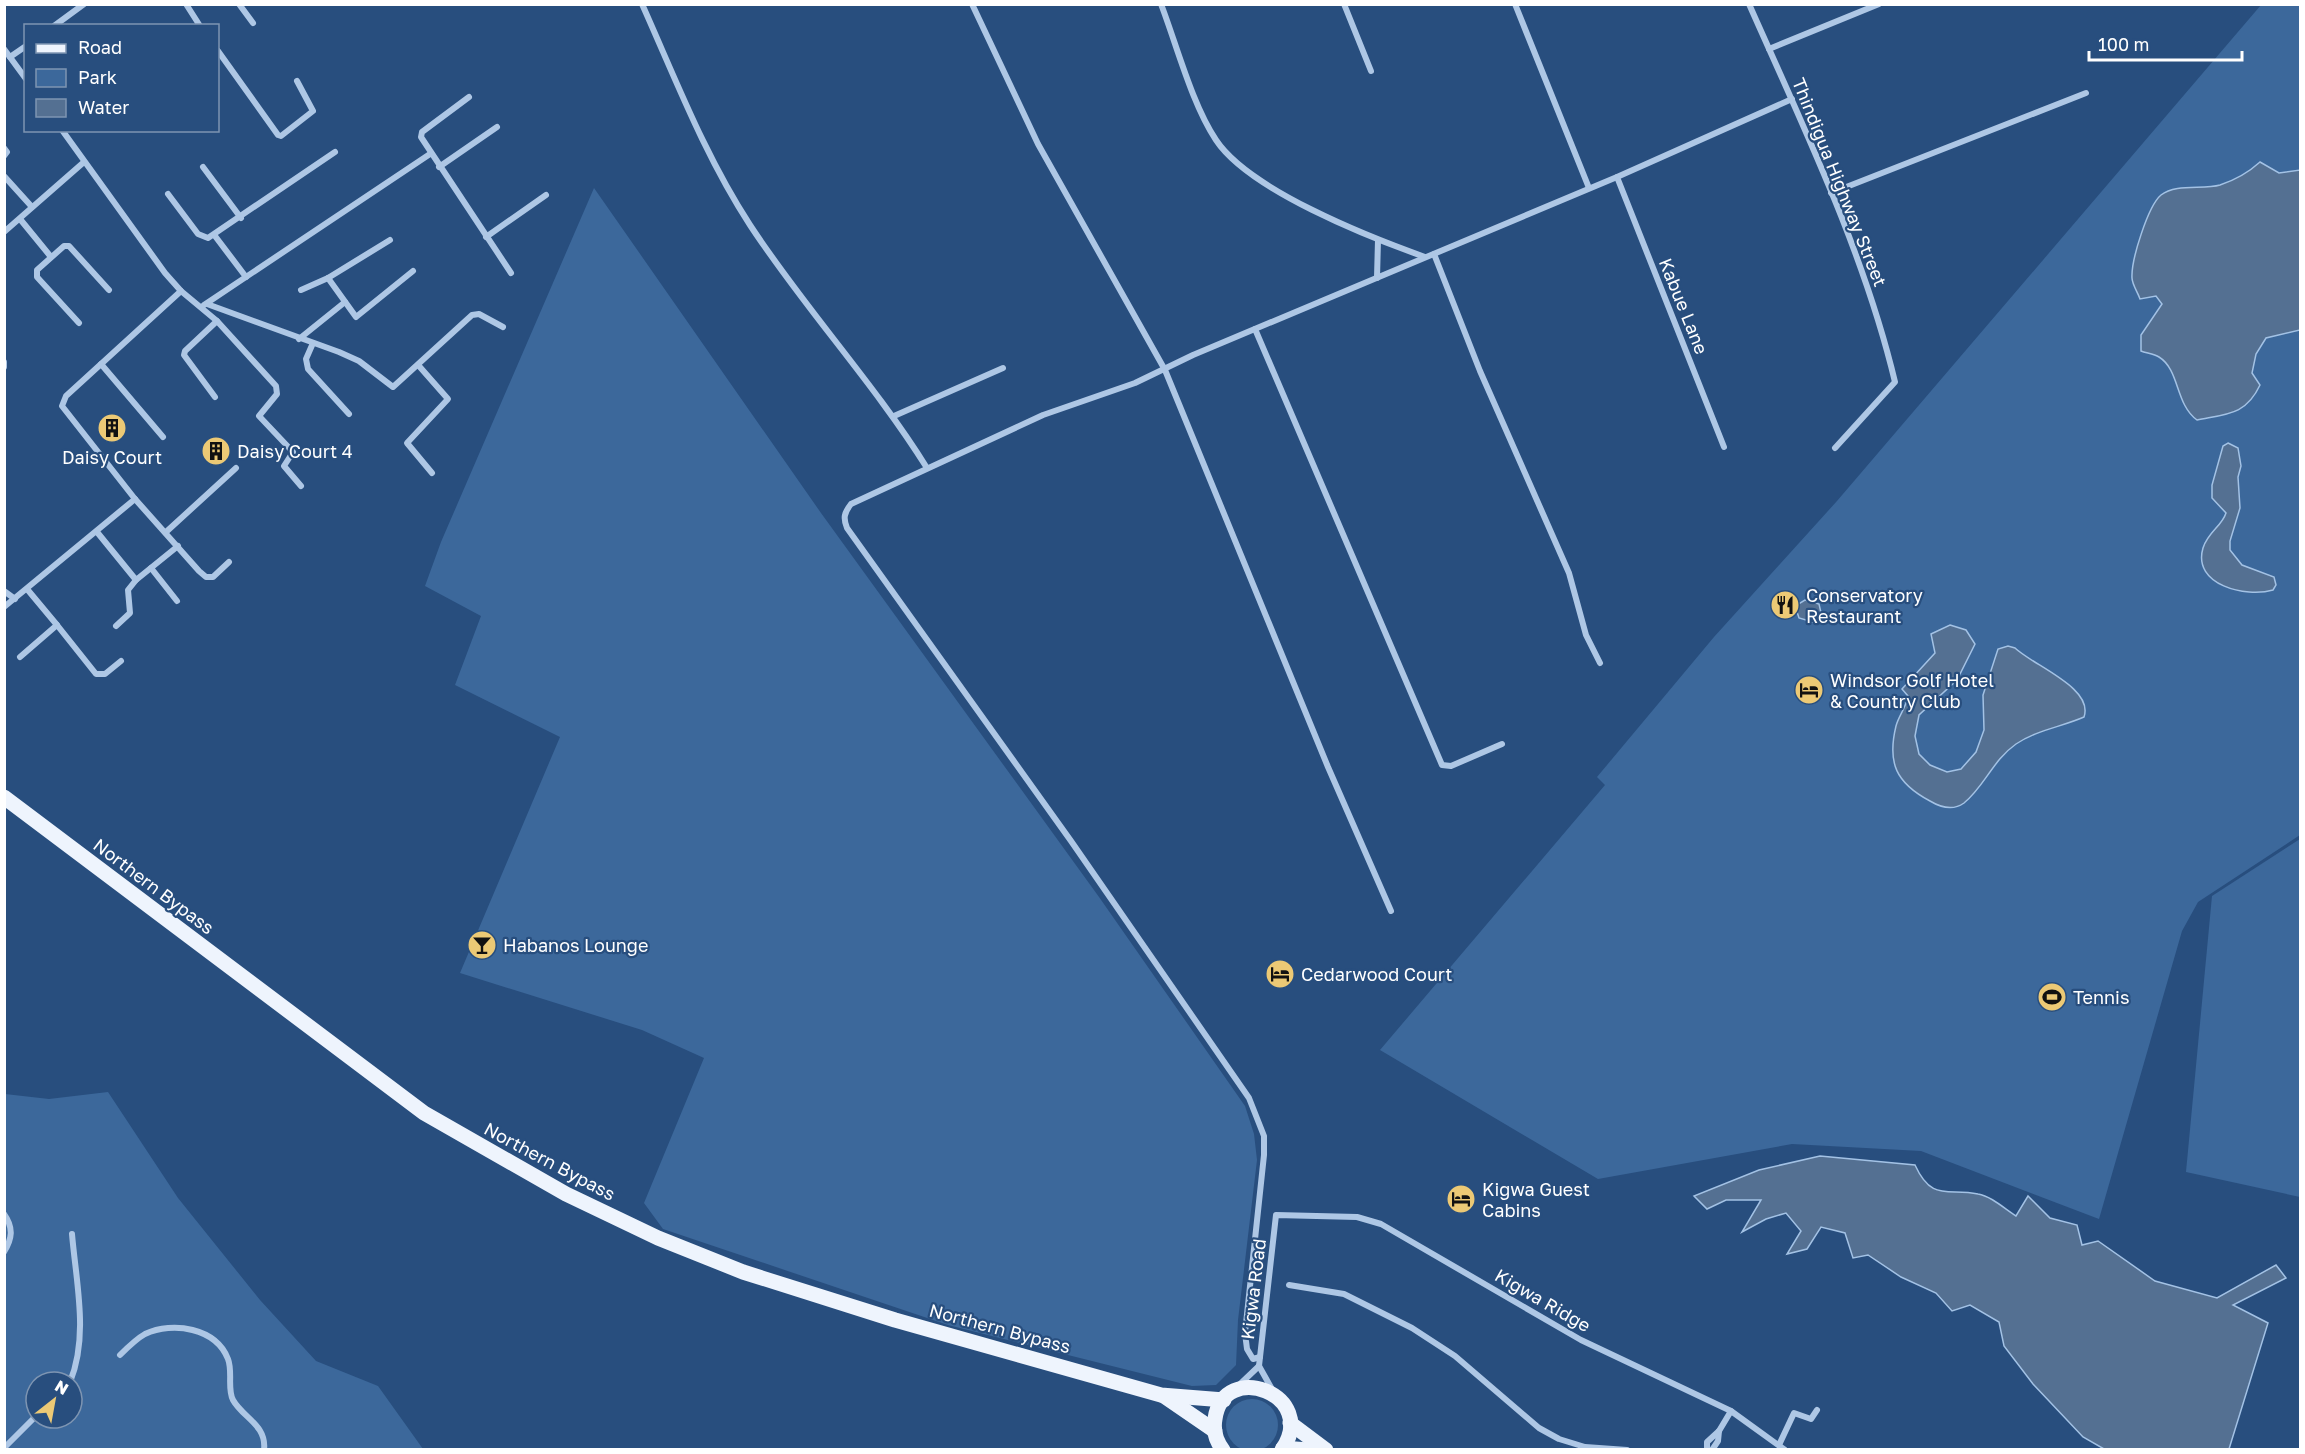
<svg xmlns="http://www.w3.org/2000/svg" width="2305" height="1454" viewBox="0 0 2305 1454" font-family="'Golos Text',sans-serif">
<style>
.green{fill:#3c689b;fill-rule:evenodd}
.water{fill:#547092;stroke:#a3c2e5;stroke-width:1.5}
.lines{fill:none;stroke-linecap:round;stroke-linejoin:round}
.minor{stroke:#aec7e5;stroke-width:6}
.primary{stroke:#eef4fd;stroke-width:15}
.labels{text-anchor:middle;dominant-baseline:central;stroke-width:4.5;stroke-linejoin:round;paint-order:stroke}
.street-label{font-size:18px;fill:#fff;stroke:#284e7e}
.poi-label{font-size:18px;fill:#fff;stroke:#284e7e;text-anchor:start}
</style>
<rect width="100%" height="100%" fill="#284e7e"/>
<g class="green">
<polygon points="2261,5 2300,5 2300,835 2198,902 2182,931 2099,1219 1921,1151 1792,1144 1598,1179 1380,1050 1605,785 1597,777 1714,637 1837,501"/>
<polygon points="594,188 821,513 1099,897 1245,1106 1254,1134 1257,1160 1238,1320 1236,1365 1216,1385 1192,1386 948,1325 663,1229 644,1203 704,1058 642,1030 460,973 560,737 455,685 481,616 425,586 441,542"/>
<polygon points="2300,839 2300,1197 2186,1172 2212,896"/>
<path d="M 108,1092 L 178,1198 L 260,1300 L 316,1361 L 378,1386 L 423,1449 L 5,1450 L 5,1094 L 49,1099 ZM 36,1382 L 72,1382 L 72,1418 L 36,1418 Z"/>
<circle cx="1252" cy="1425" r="26"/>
</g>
<g class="water">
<path d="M 2260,162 L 2279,173 L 2300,170 L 2300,330 L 2266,338 L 2256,354 L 2252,373 L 2260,385 C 2246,415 2227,414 2197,420 C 2175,404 2180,370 2159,357 C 2154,354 2146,353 2141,351 L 2141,335 L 2162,304 L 2156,296 L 2140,299 C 2138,293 2132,284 2132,278 C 2131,260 2148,206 2161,195 C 2176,183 2203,190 2220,185 C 2235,180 2249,172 2260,162 Z"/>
<path d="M 2228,443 L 2238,448 L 2241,466 L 2238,477 L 2240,508 L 2230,541 L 2230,550 L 2242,565 L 2274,577 L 2276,585 L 2273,590 C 2246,598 2192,585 2203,548 C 2208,532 2222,526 2226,513 L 2212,498 L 2212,485 L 2223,446 Z"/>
<polygon points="1805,600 1819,604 1822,617 1814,619 1813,622 1799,618 1795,606"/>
<path d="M 1950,625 L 1966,630 L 1975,644 L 1957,680 L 1919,715 L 1915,736 L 1919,754 L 1930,765 L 1947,772 L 1961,769 L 1976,752 L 1984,730 L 1983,695 L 1998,649 L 2008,646 L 2015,648 C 2034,666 2094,688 2084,717 C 2061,727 2037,730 2016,744 C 1993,760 1984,787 1964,803 C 1953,811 1940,807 1930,801 C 1896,783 1887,763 1896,726 C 1899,715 1906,708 1908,696 L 1902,689 L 1935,653 L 1931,634 Z"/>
<path d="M 1820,1156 L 1915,1165 C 1932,1202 1947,1188 1978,1194 C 1991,1196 2005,1209 2016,1216 L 2028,1196 L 2050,1218 L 2077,1225 L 2082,1245 L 2098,1241 L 2155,1281 L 2217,1298 L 2276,1265 L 2286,1278 L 2233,1305 L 2268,1323 L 2229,1449 L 2104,1449 L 2083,1437 L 2033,1384 L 2004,1346 L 1999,1322 L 1970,1305 L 1952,1311 L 1936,1293 L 1901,1277 L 1868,1255 L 1853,1258 L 1845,1233 L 1821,1227 L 1807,1249 L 1787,1254 L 1801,1231 L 1786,1213 L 1766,1219 L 1742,1232 L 1761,1200 L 1726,1200 L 1707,1209 L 1694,1196 L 1759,1170 Z"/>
</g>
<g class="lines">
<g class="minor">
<polyline points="186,4 200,26"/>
<polyline points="239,4 253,23"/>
<path d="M 642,4 C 676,80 705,156 750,225 C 805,309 874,383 927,468"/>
<polyline points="972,4 1038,144 1165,370 1328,767 1391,911"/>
<path d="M 1161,4 C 1177,46 1192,104 1216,140 C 1249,190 1369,237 1425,257"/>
<polyline points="1344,4 1371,71"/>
<polyline points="1515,4 1589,188"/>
<path d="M 1749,4 C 1803,126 1864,252 1895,382 L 1835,448"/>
<polyline points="54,26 84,4"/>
<polyline points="4,49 26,79"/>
<polyline points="1769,49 1879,4"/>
<polyline points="218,51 278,135 281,136 313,111 297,81"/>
<polyline points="10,57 26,46"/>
<polyline points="469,97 422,132 421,137 511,273"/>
<polyline points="62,130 165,273 181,291 217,321 276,386 277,394 259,416 293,452 284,466 301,486"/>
<polyline points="4,148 7,152 4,156"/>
<polyline points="203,167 241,218"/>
<polyline points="439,167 497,127"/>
<polyline points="4,176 32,207"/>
<polyline points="1617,177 1724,447"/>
<polyline points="1831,193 2086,93"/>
<polyline points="168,194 198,234 208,238 335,152"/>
<polyline points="20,219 51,257"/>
<polyline points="4,232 84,162"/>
<polyline points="215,236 246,277"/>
<polyline points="486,237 546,195"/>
<polyline points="1434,254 1480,371 1569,573 1586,635 1600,663"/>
<polyline points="328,278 356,317 413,271"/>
<polyline points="1377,278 1378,240"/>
<polyline points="301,290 328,278 390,240"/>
<polyline points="181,291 66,396 62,406 135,499 199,571 206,577 213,577 229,562"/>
<polyline points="207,304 339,352 359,361 393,387 472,315 479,314 503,327"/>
<polyline points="204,305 430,154"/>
<polyline points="79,323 37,277 37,270 64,246 69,246 109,290"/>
<polyline points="1255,329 1442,765 1451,766 1502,744"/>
<polyline points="299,339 345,302"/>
<polyline points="313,343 306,359 308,369 349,414"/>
<polyline points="4,362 4,367"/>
<polyline points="101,364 163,437"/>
<polyline points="419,366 448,399 407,443 432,473"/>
<polyline points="215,397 184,355 185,351 217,321"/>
<polyline points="894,416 1003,368"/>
<polyline points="97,532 136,580 178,546"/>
<polyline points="166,532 236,468"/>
<polyline points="151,568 177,601"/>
<polyline points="4,591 15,599"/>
<polyline points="4,607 135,499"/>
<polyline points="57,625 96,674 105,674 121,661"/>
<polyline points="116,626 130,613 128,590 136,580"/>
<polyline points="20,657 57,625 27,589"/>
<path d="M 4,1214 C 14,1228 12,1239 4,1252"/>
<polyline points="1289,1285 1344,1294 1412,1328 1455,1356 1539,1428 1559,1439 1585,1447 1627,1450"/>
<path d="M 120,1355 C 127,1348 136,1339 145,1334 C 173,1321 216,1328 228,1359 C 233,1372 227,1389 233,1400 C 243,1418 267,1425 264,1450"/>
<path d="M 1260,1357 L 1253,1359 L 1247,1349 L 1245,1333 L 1264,1155 L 1264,1136 L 1249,1098 L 1071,841 L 847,528 C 843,518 844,513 851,504 L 1043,415 L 1135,383 L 1193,355 L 1617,177 L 1792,99"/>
<polyline points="1259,1366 1276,1215 1357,1217 1381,1224 1581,1340 1731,1411 1785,1450"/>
<polyline points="1259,1366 1273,1391"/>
<path d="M 70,1382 C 89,1336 76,1282 72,1234"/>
<polyline points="1237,1387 1259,1366"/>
<polyline points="1779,1445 1794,1413 1811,1419 1817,1410"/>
<polyline points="4,1448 36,1416"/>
<polyline points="1707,1450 1707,1442 1719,1431 1731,1411"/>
<polyline points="1712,1450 1718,1441 1719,1431"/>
</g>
<g class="primary">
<polyline points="4,797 424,1113 566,1194 658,1238 743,1272 895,1320 1161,1395 1224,1400"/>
<polyline points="1164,1396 1215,1431"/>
<polyline points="1290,1423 1326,1450"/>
<polyline points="1283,1448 1308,1450"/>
<path d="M 1223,1450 C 1216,1441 1213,1430 1215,1419 C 1223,1359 1320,1394 1282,1450"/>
</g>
</g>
<defs>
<g id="building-disc" transform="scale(1.5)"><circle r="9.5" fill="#ecc975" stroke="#284e7e"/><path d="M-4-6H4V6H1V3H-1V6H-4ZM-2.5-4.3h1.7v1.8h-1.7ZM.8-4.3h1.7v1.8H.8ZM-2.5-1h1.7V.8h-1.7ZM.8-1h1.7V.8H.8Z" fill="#111"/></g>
<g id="restaurant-disc" transform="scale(1.5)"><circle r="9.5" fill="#ecc975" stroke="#284e7e"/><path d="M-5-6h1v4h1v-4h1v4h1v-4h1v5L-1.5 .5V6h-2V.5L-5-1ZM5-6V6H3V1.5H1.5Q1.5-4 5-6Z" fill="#111"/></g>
<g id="hotel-disc" transform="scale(1.5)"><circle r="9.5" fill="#ecc975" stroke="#284e7e"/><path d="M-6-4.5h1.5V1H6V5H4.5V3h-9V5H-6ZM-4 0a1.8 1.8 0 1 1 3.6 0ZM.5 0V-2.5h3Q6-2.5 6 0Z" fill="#111"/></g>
<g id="bar-disc" transform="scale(1.5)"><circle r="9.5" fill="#ecc975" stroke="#284e7e"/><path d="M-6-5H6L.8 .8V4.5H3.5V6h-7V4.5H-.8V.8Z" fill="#111"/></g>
<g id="stadium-disc" transform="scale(1.5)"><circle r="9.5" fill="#ecc975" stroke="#284e7e"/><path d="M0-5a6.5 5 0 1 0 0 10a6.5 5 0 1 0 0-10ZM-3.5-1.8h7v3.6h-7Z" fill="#111"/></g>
</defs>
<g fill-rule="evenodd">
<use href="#building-disc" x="112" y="428"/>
<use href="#building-disc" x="216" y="451"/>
<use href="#restaurant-disc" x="1785" y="605"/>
<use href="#hotel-disc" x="1809" y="690"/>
<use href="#bar-disc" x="482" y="945"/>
<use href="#hotel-disc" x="1280" y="974"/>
<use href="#stadium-disc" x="2052" y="997"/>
<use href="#hotel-disc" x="1461" y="1199"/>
</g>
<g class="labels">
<g class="street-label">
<text transform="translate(1840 182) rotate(68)">Thindigua Highway Street</text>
<text transform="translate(1684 306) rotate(68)">Kabue Lane</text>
<text transform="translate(154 886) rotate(37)">Northern Bypass</text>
<text transform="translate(550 1161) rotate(28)">Northern Bypass</text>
<text transform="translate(1253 1289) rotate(-83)">Kigwa Road</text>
<text transform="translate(1543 1300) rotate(30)">Kigwa Ridge</text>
<text transform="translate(1000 1328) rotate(15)">Northern Bypass</text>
</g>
<g class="poi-label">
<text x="237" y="451">Daisy Court 4</text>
<text x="112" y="457" text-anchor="middle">Daisy Court</text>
<text x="1806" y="595">Conservatory<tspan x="1806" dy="21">Restaurant</tspan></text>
<text x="1830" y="680">Windsor Golf Hotel<tspan x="1830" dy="21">&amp; Country Club</tspan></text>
<text x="503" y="945">Habanos Lounge</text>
<text x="1301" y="974">Cedarwood Court</text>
<text x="2073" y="997">Tennis</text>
<text x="1482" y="1189">Kigwa Guest<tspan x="1482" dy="21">Cabins</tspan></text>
</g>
</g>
<rect width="2305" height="1454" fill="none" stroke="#ffffff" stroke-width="12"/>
<rect x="24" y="24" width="195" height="108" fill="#284e7e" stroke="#7e95b2" stroke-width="1.5"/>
<rect x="36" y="44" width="30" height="9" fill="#eef4fd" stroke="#7e95b2" stroke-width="1.5"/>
<text x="78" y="54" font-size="18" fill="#ffffff">Road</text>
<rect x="36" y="69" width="30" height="18" fill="#3c689b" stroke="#7e95b2" stroke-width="1.5"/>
<text x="78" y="84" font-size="18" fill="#ffffff">Park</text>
<rect x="36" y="99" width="30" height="18" fill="#547092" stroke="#7e95b2" stroke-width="1.5"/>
<text x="78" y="114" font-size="18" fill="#ffffff">Water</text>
<g transform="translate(54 1400) rotate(31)"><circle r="28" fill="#284e7e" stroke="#7e95b2" stroke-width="1.5"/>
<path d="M0-4.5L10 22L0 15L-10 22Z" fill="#ecc975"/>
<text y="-9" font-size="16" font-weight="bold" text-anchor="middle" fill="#ffffff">N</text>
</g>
<path d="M2089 51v9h153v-9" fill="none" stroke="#ffffff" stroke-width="3"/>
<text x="2098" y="51" font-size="18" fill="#ffffff" stroke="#284e7e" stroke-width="4.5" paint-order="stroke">100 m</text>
</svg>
